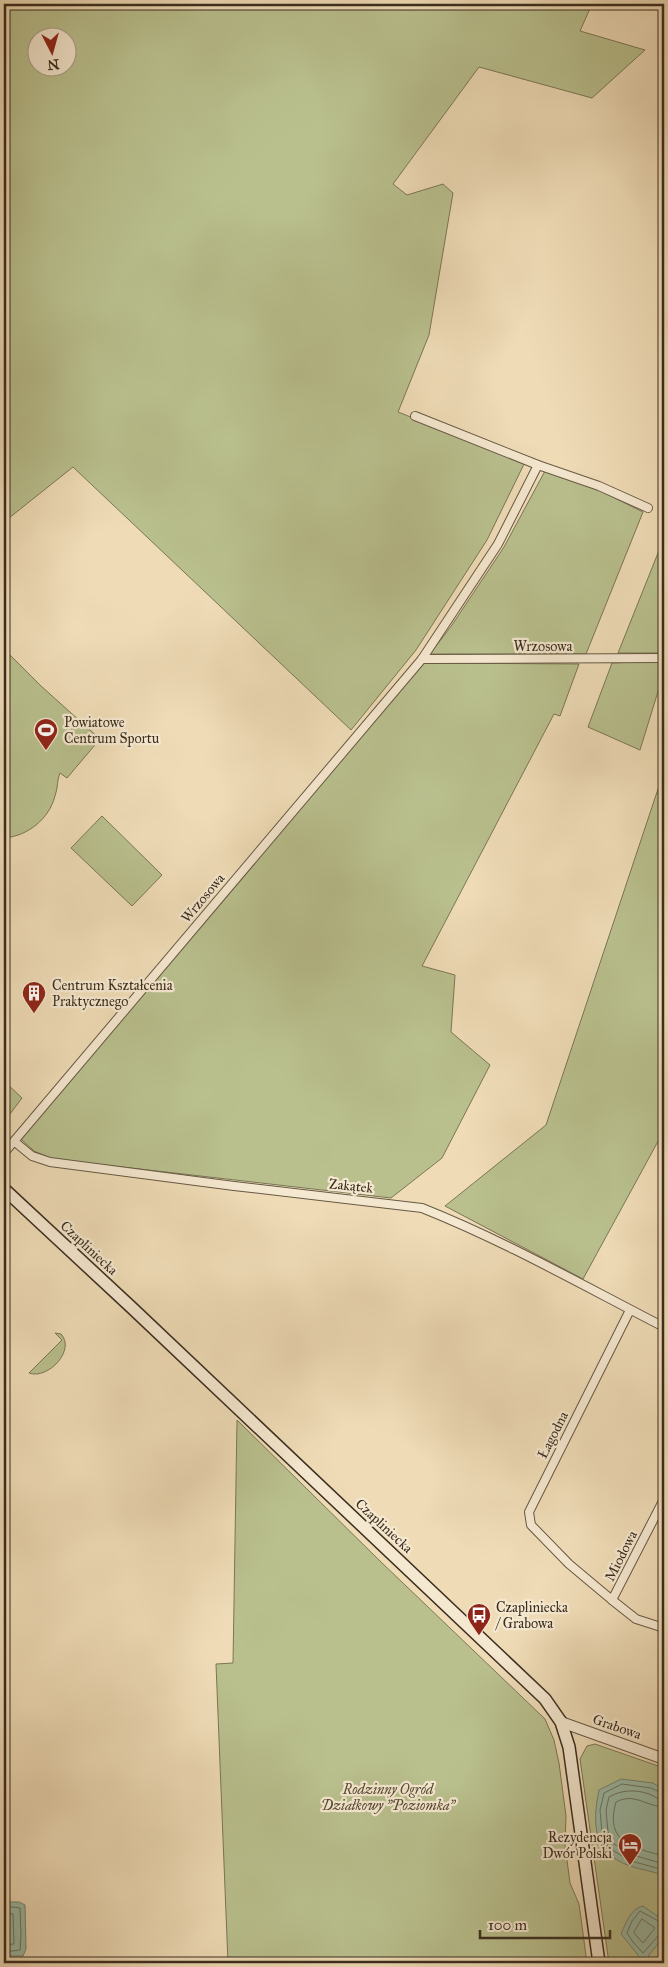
<svg xmlns="http://www.w3.org/2000/svg" width="668" height="1967" viewBox="0 0 668 1967" font-family="'IM FELL Great Primer',serif">
<style>
.green{fill:#b9c08e;stroke:#7a7656;fill-rule:evenodd}
.water{fill:#9bbca8;stroke:#748371}
.lines{fill:none;stroke-linecap:round;stroke-linejoin:round}
.shore{stroke:#6a7463;stroke-width:1}
.minor-casing{stroke:#675944;stroke-width:10}
.tertiary-casing{stroke:#675944;stroke-width:12}
.secondary-casing{stroke:#3a2d1e;stroke-width:14}
.minor{stroke:#f5e8d0;stroke-width:8}
.tertiary{stroke:#f5e8d0;stroke-width:10}
.secondary{stroke:#f5e8d0;stroke-width:11}
.labels{text-anchor:middle;dominant-baseline:central;stroke-width:4.5;stroke-linejoin:round;paint-order:stroke}
.street-label{font-size:14px;fill:#3a2d1e;stroke:#f5e8d0}
.poi-label{font-size:14px;fill:#3a2d1e;stroke:#f5e8d0;text-anchor:start}
.park-label{font-size:14px;font-style:italic;fill:#534a34;stroke:#f5e8d0}
</style>
<rect width="100%" height="100%" fill="#efdcb7"/>
<filter id="stains"><feTurbulence type="fractalNoise" baseFrequency=".004" numOctaves="4"/><feColorMatrix values="0 0 0 0 .2 0 0 0 0 .09 0 0 0 0 .02 0 0 0 .5 -.17"/></filter>
<radialGradient id="worn" r=".72"><stop offset=".6" stop-color="#630" stop-opacity="0"/><stop offset="1" stop-color="#630" stop-opacity=".3"/></radialGradient>
<g class="green">
<path d="M 4,4 L 592,4 L 580,31 L 645,50 L 592,98 L 479,67 L 393,184 L 407,195 L 443,184 L 453,193 L 429,335 L 398,412 L 484,446 L 526,460 L 487,540 L 416,650 L 351,730 L 73,467 L 4,522 ZM 38,38 L 68,38 L 68,68 L 38,68 Z"/>
<polygon points="545,471 593,487 643,512 586,654 430,654 452,625 504,547"/>
<polygon points="664,538 664,653 618,653"/>
<path d="M 4,649 L 41,686 L 100,739 L 67,778 L 60,773 C 57,779 58,788 55,796 C 49,819 28,836 4,838 Z"/>
<polygon points="664,661 664,672 640,750 588,727 612,663"/>
<polygon points="423,663 579,664 560,716 554,714 422,966 455,975 451,1032 490,1065 442,1158 391,1198 53,1159 34,1151 21,1139"/>
<polygon points="664,771 664,1135 662,1134 583,1279 445,1206 546,1125"/>
<polygon points="102,816 162,875 132,906 71,848"/>
<polygon points="4,1081 22,1098 4,1122"/>
<path d="M 55,1333 L 61,1334 C 76,1350 48,1380 29,1373 L 62,1340 Z"/>
<polygon points="237,1420 380,1561 545,1719 554,1740 559,1763 566,1816 565,1845 570,1883 579,1904 587,1963 228,1963 216,1664 233,1663"/>
<polygon points="595,1744 664,1768 664,1963 609,1963 580,1759 587,1746"/>
</g>
<g class="water">
<path d="M 621,1779 L 653,1783 L 664,1790 L 664,1876 C 654,1871 641,1870 630,1866 C 593,1853 592,1824 599,1790 Z"/>
<polygon points="4,1902 19,1902 25,1905 26,1949 23,1956 4,1956"/>
<path d="M 643,1906 L 664,1921 L 664,1936 L 649,1955 L 647,1963 L 640,1963 L 638,1955 L 621,1934 C 626,1923 630,1909 643,1906 Z"/>
</g>
<g class="lines">
<g class="shore">
<polyline points="664,1794 651,1788 622,1784 604,1793 600,1810 602,1833 609,1848 631,1861 664,1870"/>
<path d="M 664,1800 C 658,1800 655,1796 649,1794 C 635,1789 621,1790 609,1797 L 606,1810 L 608,1832 L 614,1844 L 633,1855 L 664,1864"/>
<path d="M 664,1807 C 647,1807 635,1792 616,1802 C 604,1843 634,1848 664,1856"/>
<polyline points="4,1906 20,1908 21,1934 20,1950 4,1952"/>
<polyline points="4,1913 13,1914 14,1944 4,1945"/>
<polygon points="642,1919 655,1928 643,1943 634,1933"/>
<polyline points="664,1924 640,1911 632,1921 627,1933 633,1942 643,1953 659,1935 664,1933"/>
</g>
<g class="minor-casing">
<g id="minor">
<polyline points="415,416 538,465 599,486 648,508"/>
<polyline points="422,659 664,658"/>
<path d="M 15,1142 L 32,1156 L 50,1162 L 234,1186 L 422,1208 C 505,1241 584,1286 664,1327"/>
<polyline points="4,1153 422,659 498,544 538,465"/>
<polyline points="630,1310 529,1512 531,1525 569,1564 612,1600 664,1499"/>
<polyline points="612,1600 636,1619 664,1628"/>
</g>
</g>
<g class="tertiary-casing">
<polyline id="tertiary" points="561,1722 664,1759"/>
</g>
<g class="secondary-casing">
<polyline id="secondary" points="4,1189 131,1307 545,1699 561,1722 569,1747 599,1963"/>
</g>
<use href="#minor" class="minor"/>
<use href="#tertiary" class="tertiary"/>
<use href="#secondary" class="secondary"/>
</g>
<defs>
<g id="stadium-pin" transform="scale(1.25)"><path d="M0 17L-7.5 6A9.5 9.5 0 1 1 7.5 6Z" fill="#8f2418" stroke="#f5e8d0"/><path d="M0-5a6.5 5 0 1 0 0 10a6.5 5 0 1 0 0-10ZM-3.5-1.8h7v3.6h-7Z" fill="#fff"/></g>
<g id="building-pin" transform="scale(1.25)"><path d="M0 17L-7.5 6A9.5 9.5 0 1 1 7.5 6Z" fill="#8f2418" stroke="#f5e8d0"/><path d="M-4-6H4V6H1V3H-1V6H-4ZM-2.5-4.3h1.7v1.8h-1.7ZM.8-4.3h1.7v1.8H.8ZM-2.5-1h1.7V.8h-1.7ZM.8-1h1.7V.8H.8Z" fill="#fff"/></g>
<g id="bus-pin" transform="scale(1.25)"><path d="M0 17L-7.5 6A9.5 9.5 0 1 1 7.5 6Z" fill="#8f2418" stroke="#f5e8d0"/><path d="M-5-6H5V4H4V6H2V4H-2V6H-4V4H-5ZM-3.5-4V0h7V-4ZM-3.5 1.2v1.5H-2V1.2ZM2 1.2v1.5H3.5V1.2Z" fill="#fff"/></g>
<g id="hotel-pin" transform="scale(1.25)"><path d="M0 17L-7.5 6A9.5 9.5 0 1 1 7.5 6Z" fill="#8f2418" stroke="#f5e8d0"/><path d="M-6-4.5h1.5V1H6V5H4.5V3h-9V5H-6ZM-4 0a1.8 1.8 0 1 1 3.6 0ZM.5 0V-2.5h3Q6-2.5 6 0Z" fill="#fff"/></g>
</defs>
<g fill-rule="evenodd">
<use href="#stadium-pin" x="46" y="730"/>
<use href="#building-pin" x="34" y="993"/>
<use href="#bus-pin" x="479" y="1615"/>
<use href="#hotel-pin" x="630" y="1845"/>
</g>
<g class="labels">
<g class="street-label">
<text x="543" y="646">Wrzosowa</text>
<text transform="translate(203 898) rotate(-50)">Wrzosowa</text>
<text transform="translate(351 1186) rotate(6)">Zakątek</text>
<text transform="translate(89 1248) rotate(43)">Czapliniecka</text>
<text transform="translate(553 1435) rotate(-63)">Łagodna</text>
<text transform="translate(384 1526) rotate(43)">Czapliniecka</text>
<text transform="translate(621 1556) rotate(-63)">Miodowa</text>
<text transform="translate(617 1727) rotate(19)">Grabowa</text>
</g>
<g class="poi-label">
<text x="64" y="722">Powiatowe<tspan x="64" dy="16">Centrum Sportu</tspan></text>
<text x="52" y="985">Centrum Kształcenia<tspan x="52" dy="16">Praktycznego</tspan></text>
<text x="496" y="1607">Czapliniecka<tspan x="496" dy="16">/ Grabowa</tspan></text>
<text x="612" y="1837" text-anchor="end">Rezydencja<tspan x="612" dy="16">Dwór Polski</tspan></text>
</g>
<g class="park-label">
<text x="388" y="1789">Rodzinny Ogród<tspan x="388" dy="16">Działkowy "Poziomka"</tspan></text>
</g>
</g>
<rect width="668" height="1967" fill="none" stroke="#efdcb7" stroke-width="20"/>
<rect x="5" y="5" width="658" height="1957" fill="none" stroke="#3a2d1e" stroke-width="2.5"/>
<rect x="10" y="10" width="648" height="1947" fill="none" stroke="#3a2d1e"/>
<g transform="translate(52 52) rotate(174)"><circle r="24" fill="#f5e8d0" stroke="#aa9d89"/>
<path d="M0-4L9 19L0 12L-9 19Z" fill="#8f2418"/>
<text y="-8" font-size="14" font-weight="bold" text-anchor="middle" fill="#3a2d1e">N</text>
</g>
<path d="M480 1930v8h130v-8" fill="none" stroke="#3a2d1e" stroke-width="2.5"/>
<text x="488" y="1930" font-size="15" fill="#3a2d1e" stroke="#f5e8d0" stroke-width="4" paint-order="stroke">100 m</text>
<rect width="100%" height="100%" filter="url(#stains)"/>
<rect width="100%" height="100%" fill="url(#worn)"/>
</svg>
